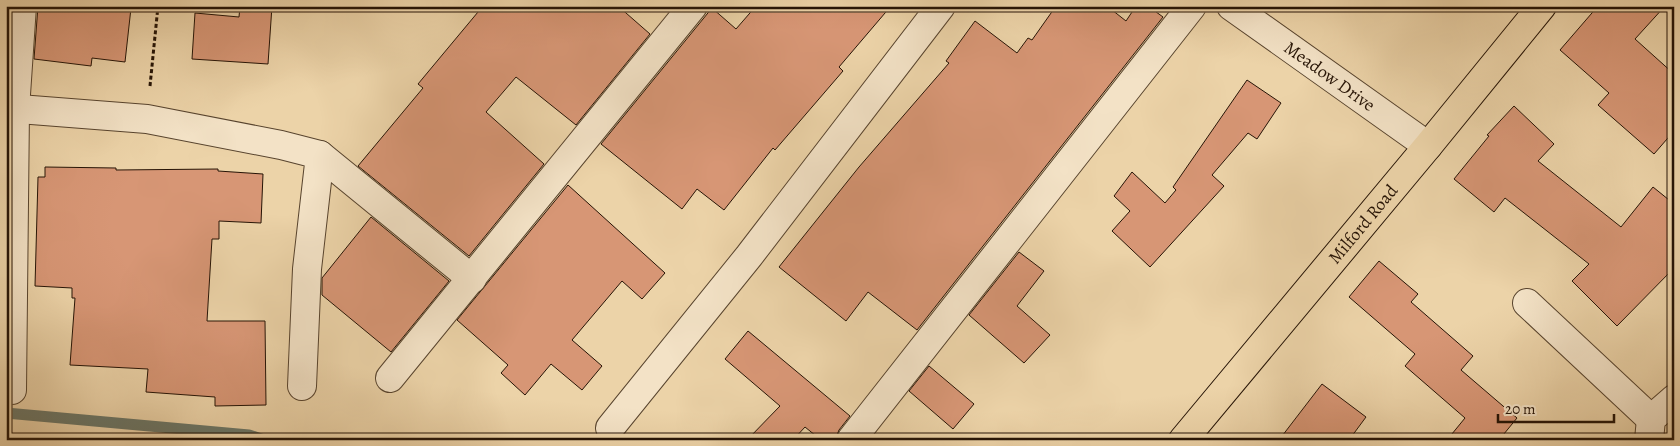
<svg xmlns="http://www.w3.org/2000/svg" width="1680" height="446" viewBox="0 0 1680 446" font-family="Alegreya,serif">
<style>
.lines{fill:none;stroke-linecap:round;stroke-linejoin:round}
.stream{stroke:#6b7667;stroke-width:11}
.building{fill:#d79675;stroke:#261406}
.street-casing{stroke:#58442e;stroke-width:30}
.primary-casing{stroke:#261406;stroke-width:30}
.path{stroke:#261406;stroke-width:3;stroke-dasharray:4 2.5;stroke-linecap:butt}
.street{stroke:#f3e2c6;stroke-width:28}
.primary{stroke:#ecd3a8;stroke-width:28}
.labels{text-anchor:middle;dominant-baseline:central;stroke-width:4;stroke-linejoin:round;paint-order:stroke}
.street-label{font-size:18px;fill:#261406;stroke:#f3e2c6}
</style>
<rect width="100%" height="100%" fill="#ecd3a8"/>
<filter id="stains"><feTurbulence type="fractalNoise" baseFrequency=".004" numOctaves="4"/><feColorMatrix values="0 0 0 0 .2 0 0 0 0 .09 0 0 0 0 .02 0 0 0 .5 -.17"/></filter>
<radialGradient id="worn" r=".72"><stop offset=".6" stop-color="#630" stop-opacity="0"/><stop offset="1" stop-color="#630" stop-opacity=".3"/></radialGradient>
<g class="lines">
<polyline class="stream" points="6,413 249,435 264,440"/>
</g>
<g class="building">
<polygon points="38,6 115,6 131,8 125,62 92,58 91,66 34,59"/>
<polygon points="240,6 272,6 268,64 192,59 195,13 239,17"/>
<polygon points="483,6 618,6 650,34 576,125 516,77 486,112 544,164 469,256 358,166 423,88 418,84"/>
<polygon points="756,6 891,6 839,67 843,71 775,150 773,148 724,210 697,189 682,209 601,144 712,8 736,29"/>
<polygon points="1056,6 1107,6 1126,21 1136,6 1148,6 1163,17 917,330 868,292 846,321 779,267 859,167 949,63 946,61 975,21 1017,53 1028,38 1032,40"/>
<polygon points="1598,6 1665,6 1635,39 1674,74 1674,131 1654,154 1598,105 1609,93 1560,50"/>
<polygon points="1247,80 1281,103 1257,139 1248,133 1212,175 1224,186 1150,267 1112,231 1130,211 1114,196 1132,172 1165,203 1176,190 1173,187"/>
<polygon points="1514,106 1554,144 1538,161 1621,227 1653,187 1674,204 1674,268 1617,326 1572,281 1589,264 1505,198 1494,212 1454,179 1489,136 1487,135"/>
<polygon points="45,167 116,168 116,170 218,169 218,171 263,174 261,223 219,221 219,239 212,239 207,321 265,321 266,405 215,406 215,397 146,392 148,369 70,365 75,298 72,298 72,288 35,286 38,177 45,177"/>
<polygon points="568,185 665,273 642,299 622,281 572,340 602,366 582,390 551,364 525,395 501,373 508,365 457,320"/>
<polygon points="371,217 449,281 391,352 322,295 322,278"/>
<polygon points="1019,252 1044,271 1017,306 1050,335 1024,363 969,315"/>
<polygon points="1379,261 1418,294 1411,302 1473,356 1461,370 1517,418 1499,440 1447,440 1465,418 1405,366 1415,354 1349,297"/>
<polygon points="748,331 850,416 839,430 835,440 821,440 805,427 793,440 747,440 780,406 725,359"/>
<polygon points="929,366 974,404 953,429 909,391"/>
<polygon points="1322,384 1366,417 1349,440 1279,440"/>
</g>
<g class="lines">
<g class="street-casing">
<g id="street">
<path id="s1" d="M 1231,6 L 1428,146"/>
<polyline points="6,108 147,119 281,145 320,155 307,269 302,386"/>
<polyline points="320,155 472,279"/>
<polyline points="1527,303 1651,419"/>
<polyline points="390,378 693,6"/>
<polyline points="12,390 15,109 22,6"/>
<polyline points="610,428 749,256 941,6"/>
<polyline points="851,440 1192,6"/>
<polyline points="1649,440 1651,419 1674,399"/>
</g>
</g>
<g class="primary-casing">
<g id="primary">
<path id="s2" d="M 1183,440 L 1428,146 L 1542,6"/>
</g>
</g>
<polyline class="path" points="150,86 158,6"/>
<use href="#street" class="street"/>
<use href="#primary" class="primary"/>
</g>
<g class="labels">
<g class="street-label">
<text stroke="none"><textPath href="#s1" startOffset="121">Meadow Drive</textPath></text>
<text stroke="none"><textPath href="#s2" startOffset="281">Milford Road</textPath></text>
</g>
</g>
<rect width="1680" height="446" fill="none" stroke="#ecd3a8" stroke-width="25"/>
<rect x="8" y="8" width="1665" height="431" fill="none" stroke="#261406" stroke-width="2.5"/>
<rect x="12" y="12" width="1655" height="421" fill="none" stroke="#261406"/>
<path d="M1498 414v8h116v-8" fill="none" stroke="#261406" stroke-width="2.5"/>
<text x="1505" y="414" font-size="15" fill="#261406" stroke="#f3e2c6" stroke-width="4" paint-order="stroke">20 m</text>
<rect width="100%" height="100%" filter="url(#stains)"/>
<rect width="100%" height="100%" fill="url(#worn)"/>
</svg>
